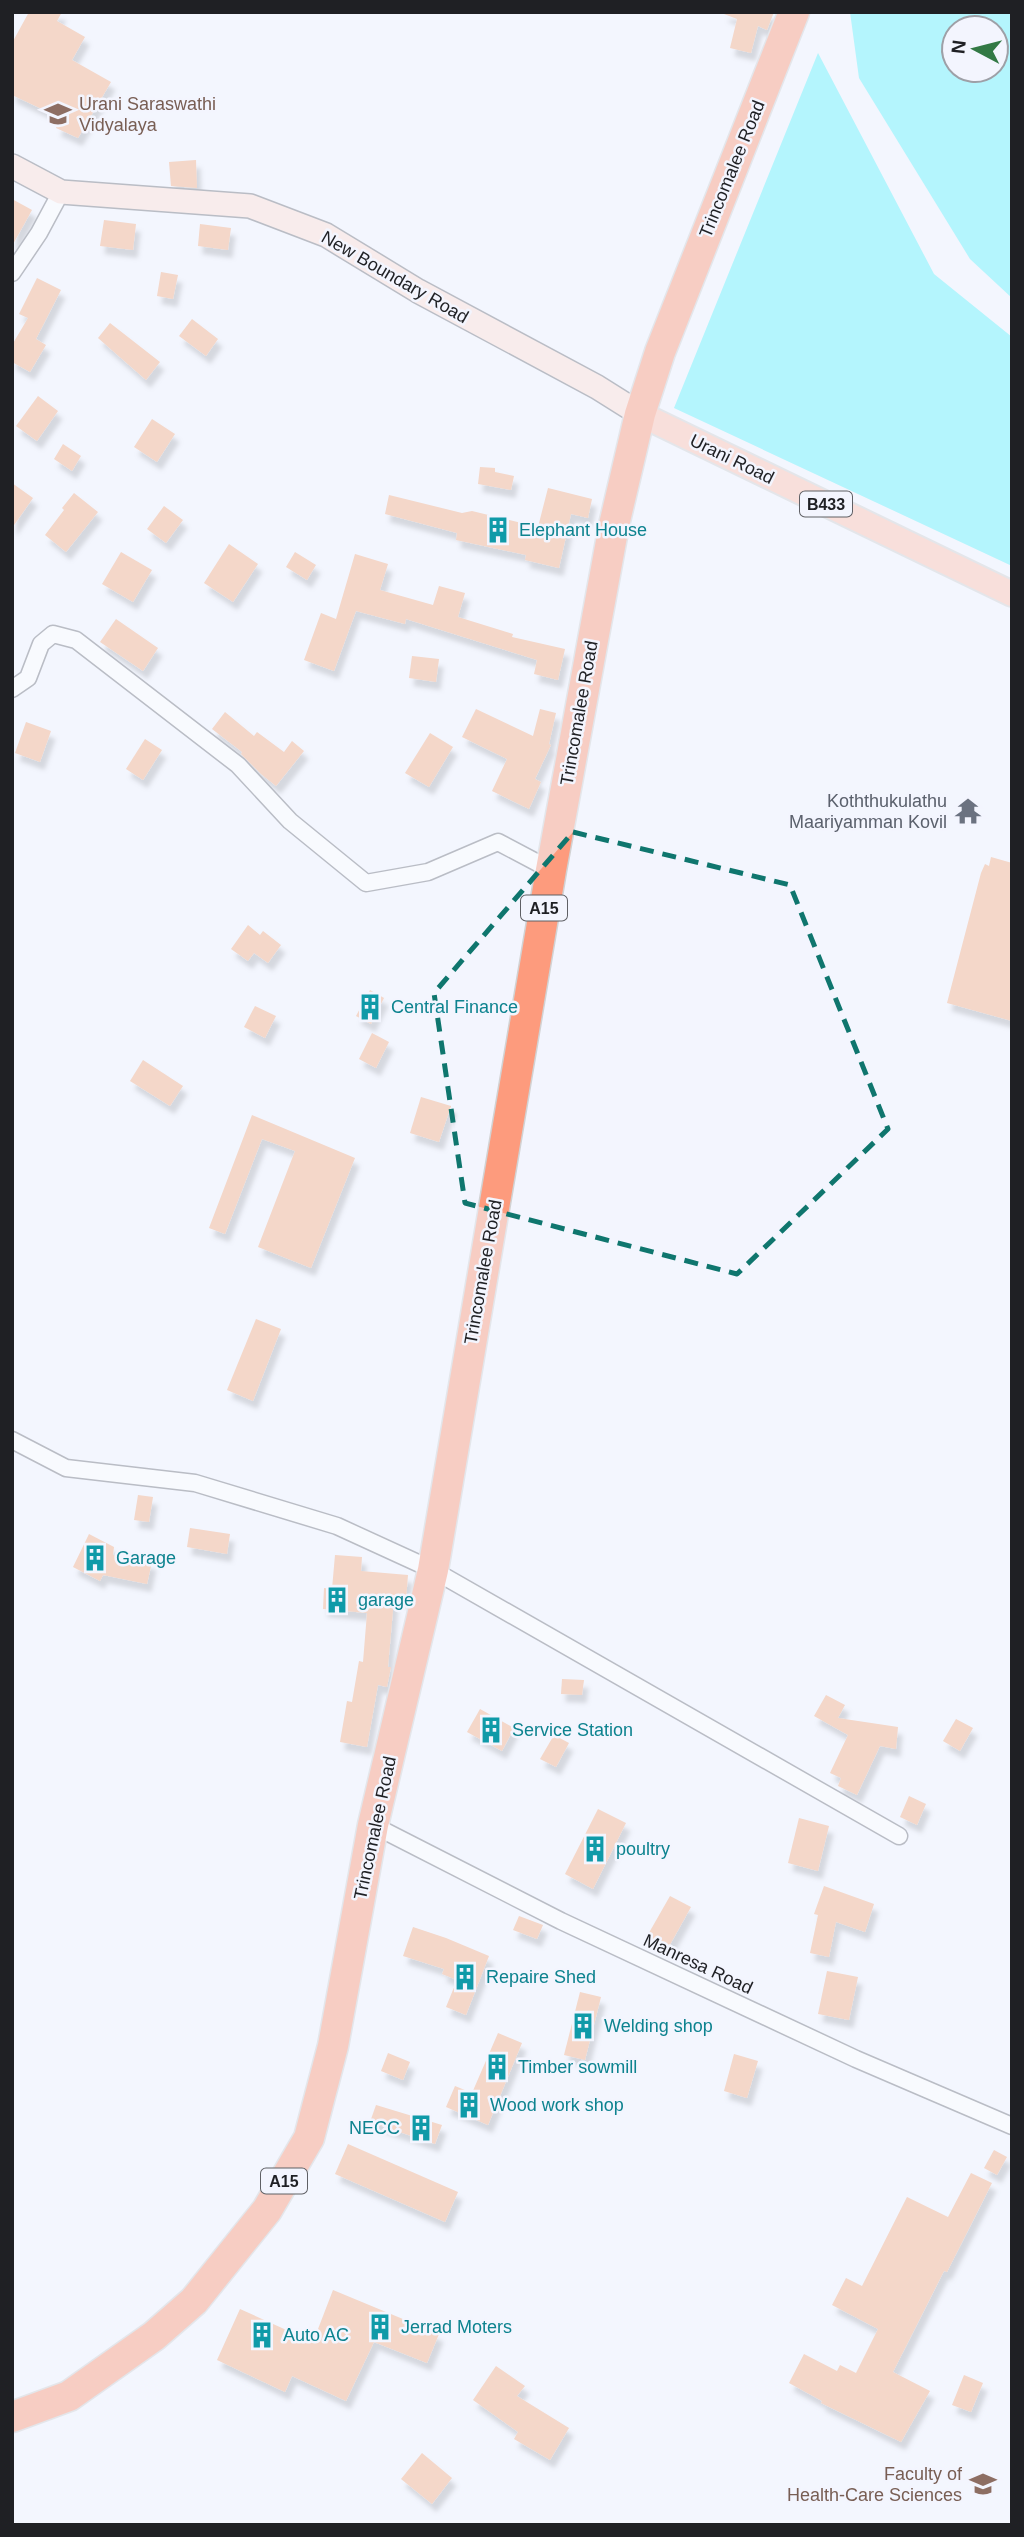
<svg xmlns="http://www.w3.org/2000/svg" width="1024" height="2537" viewBox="0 0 1024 2537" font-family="Arial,sans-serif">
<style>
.water{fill:#68f3fc;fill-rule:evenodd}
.building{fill:#f5b189;filter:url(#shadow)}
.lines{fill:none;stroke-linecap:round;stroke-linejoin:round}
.street-casing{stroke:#757882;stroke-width:19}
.secondary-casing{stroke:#757882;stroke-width:26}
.primary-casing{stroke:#d2d2d3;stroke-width:28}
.highway-casing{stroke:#d2d2d3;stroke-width:33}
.street{stroke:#fff;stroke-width:16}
.secondary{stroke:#fee1d8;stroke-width:23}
.primary{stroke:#fec3b1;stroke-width:24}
.highway{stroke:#fd9b7d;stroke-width:30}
.marked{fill:none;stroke:#0f766e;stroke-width:5;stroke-dasharray:14 9;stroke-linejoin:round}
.labels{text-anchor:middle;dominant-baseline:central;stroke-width:5;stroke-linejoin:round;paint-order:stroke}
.shield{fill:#f3f5fe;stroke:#5f6065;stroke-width:2}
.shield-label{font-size:16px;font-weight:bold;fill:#1f2024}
.education-label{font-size:18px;fill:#785e54;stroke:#f3f5fe;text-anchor:start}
.street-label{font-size:18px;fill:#1f2024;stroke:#f3f5fe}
.culture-label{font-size:18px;fill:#0d838f;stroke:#f3f5fe;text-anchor:start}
.worship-label{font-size:18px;fill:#5b616d;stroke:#f3f5fe;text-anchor:end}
</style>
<defs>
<filter id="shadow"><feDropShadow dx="4.5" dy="8" stdDeviation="2" flood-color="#0004"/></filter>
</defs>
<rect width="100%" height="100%" fill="#f3f5fe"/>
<g class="water">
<path d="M 850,12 L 1012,12 L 1012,298 L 970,259 L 859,78 ZM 954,28 L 996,28 L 996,70 L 954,70 Z"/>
<polygon points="818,53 934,274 1012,337 1012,566 674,408"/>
</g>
<g class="building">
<polygon points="29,12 62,12 57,21 85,37 72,60 111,82 78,138 56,128 61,118 12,95 12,43"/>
<polygon points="724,12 774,12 767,30 758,26 751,53 730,48 737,19 724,14"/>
<polygon points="196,160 197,188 171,186 169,162"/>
<polygon points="12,199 32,210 12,246"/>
<polygon points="104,220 136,224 133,250 100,246"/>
<polygon points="200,224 231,228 228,250 198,246"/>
<polygon points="161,272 178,275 173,299 157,296"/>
<polygon points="37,278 61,290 36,339 46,345 30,372 12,362 12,345 28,318 19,314"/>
<polygon points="192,319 218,339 206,356 179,336"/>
<polygon points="110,323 160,362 146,380 98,338"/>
<polygon points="38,396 58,411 37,441 16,426"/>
<polygon points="152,419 175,434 157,462 134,447"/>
<polygon points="63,444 81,456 72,471 54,459"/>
<polygon points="480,467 495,468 495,472 514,476 511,490 478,484"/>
<polygon points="12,483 33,498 12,528"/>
<polygon points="548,488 592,499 588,518 571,514 559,568 525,560 526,555 456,540 457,533 385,514 389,495 462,513 472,511 538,527"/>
<polygon points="74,493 98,512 66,552 45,535 64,510 62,508"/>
<polygon points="164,506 183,520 166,543 147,529"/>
<polygon points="229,544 258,564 233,602 204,583"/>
<polygon points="121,552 152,570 133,602 102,584"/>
<polygon points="295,552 316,565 307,580 286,567"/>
<polygon points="355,554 388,564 380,590 433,605 439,586 465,593 458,617 513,634 512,637 565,649 558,680 534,674 537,660 406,619 405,624 356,611 334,671 304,660 321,613 336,619"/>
<polygon points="116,619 158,648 143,671 100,642"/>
<polygon points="412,656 439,659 436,682 409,678"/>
<polygon points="476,709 533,736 540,709 556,713 549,744 551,745 535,779 541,782 529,809 492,791 507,759 462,737"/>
<polygon points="225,712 254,736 257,732 284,752 292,741 304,751 276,786 261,774 241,754 242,752 212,729"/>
<polygon points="26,722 51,731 40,762 15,753"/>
<polygon points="430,733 453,747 429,787 405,773"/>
<polygon points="145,739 162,750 143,780 126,769"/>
<polygon points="991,857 1012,863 1012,1021 947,1003 981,873 985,864 989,866"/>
<polygon points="248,925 260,935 263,931 281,945 268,963 254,953 248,961 231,949"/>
<polygon points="370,990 384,998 371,1024 356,1016"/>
<polygon points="255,1006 276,1016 265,1038 244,1027"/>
<polygon points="372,1033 389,1042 376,1068 359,1059"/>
<polygon points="143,1060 183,1086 170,1106 130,1081"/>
<polygon points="421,1097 451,1106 439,1142 410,1133"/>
<polygon points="252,1115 355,1158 311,1268 258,1247 295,1151 262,1139 225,1234 209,1228"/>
<polygon points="256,1319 281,1329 253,1401 227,1390"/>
<polygon points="138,1495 153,1497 149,1522 134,1520"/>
<polygon points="190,1528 230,1534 227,1554 187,1547"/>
<polygon points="89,1534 114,1547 113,1555 152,1562 147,1584 103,1575 100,1581 73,1567"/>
<polygon points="335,1555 362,1557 361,1571 408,1575 406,1600 394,1599 388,1667 391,1667 387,1687 378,1685 367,1747 340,1742 347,1701 352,1702 359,1661 363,1662 367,1613 323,1609 324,1588 332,1589"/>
<polygon points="562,1679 584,1680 582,1695 561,1694"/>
<polygon points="826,1695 845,1705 838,1718 898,1727 896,1749 880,1746 857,1795 838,1786 841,1778 830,1773 848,1735 814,1716"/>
<polygon points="480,1709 514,1728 502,1751 467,1732"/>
<polygon points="956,1719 973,1728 960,1751 943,1741"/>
<polygon points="554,1735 569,1743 556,1767 540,1759"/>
<polygon points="909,1796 926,1804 917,1825 900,1817"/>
<polygon points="598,1809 626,1823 593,1889 565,1874"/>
<polygon points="799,1818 829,1826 818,1871 788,1863"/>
<polygon points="824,1886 874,1904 865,1932 836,1922 829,1957 810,1953 818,1915 814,1914"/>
<polygon points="670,1896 691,1907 667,1950 646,1938"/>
<polygon points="519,1916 543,1925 537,1939 513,1930"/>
<polygon points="413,1927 446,1938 489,1956 466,2015 446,2007 457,1980 442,1974 444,1969 403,1956"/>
<polygon points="827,1971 858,1977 849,2020 818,2014"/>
<polygon points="580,1992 601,1997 585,2060 564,2055"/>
<polygon points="498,2033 522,2043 488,2125 446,2107 455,2086 472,2093"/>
<polygon points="388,2053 410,2062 403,2080 381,2071"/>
<polygon points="734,2054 758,2061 747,2098 724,2091"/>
<polygon points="376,2105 442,2125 435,2144 370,2122"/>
<polygon points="348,2144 458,2192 445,2222 335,2174"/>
<polygon points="994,2150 1007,2157 997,2175 984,2168"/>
<polygon points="971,2173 992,2183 947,2272 944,2271 893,2372 930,2391 901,2442 821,2403 822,2401 789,2383 804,2354 837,2371 840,2365 856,2373 878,2329 832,2305 846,2278 862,2286 907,2197 948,2217"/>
<polygon points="333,2290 439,2334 427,2363 374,2342 346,2401 292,2376 285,2392 217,2360 240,2309 313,2342"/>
<polygon points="496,2366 525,2386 517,2396 569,2428 550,2460 514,2439 518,2432 473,2400"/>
<polygon points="964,2375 983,2383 971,2412 952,2405"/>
<polygon points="422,2453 452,2478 432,2504 401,2479"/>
</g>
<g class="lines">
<g class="street-casing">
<g id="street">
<polyline points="12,273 39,233 61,192"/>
<polyline points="12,689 28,678 41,644 53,634 76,640 238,765 290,821 366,883 428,872 498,842 551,870"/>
<polyline points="12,1440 66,1468 195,1483 337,1526 433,1570 899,1836"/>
<polyline points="373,1825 561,1921 856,2059 1012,2126"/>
</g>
</g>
<g class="secondary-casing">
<polyline id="secondary" points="12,166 61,192 250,206 326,235 418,291 597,387 640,414"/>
</g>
<g class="primary-casing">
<polyline id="primary" points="640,414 1012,594"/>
</g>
<g class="highway-casing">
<polyline id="highway" points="12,2417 69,2396 154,2336 194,2301 267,2210 309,2138 333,2046 373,1825 433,1570 551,870 614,525 640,414 660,352 794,12"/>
</g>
<use href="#street" class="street"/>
<use href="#secondary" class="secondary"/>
<use href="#primary" class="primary"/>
<use href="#highway" class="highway"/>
</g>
<path d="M0 0H1024V2537H0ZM 573,832 L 790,885 L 888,1129 L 737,1274 L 465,1203 L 434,993 Z" fill="#f3f5fe" fill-opacity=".55" fill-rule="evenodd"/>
<path class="marked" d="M 573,832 L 790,885 L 888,1129 L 737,1274 L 465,1203 L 434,993 Z"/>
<defs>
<g id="school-bare" transform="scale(2.1)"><path d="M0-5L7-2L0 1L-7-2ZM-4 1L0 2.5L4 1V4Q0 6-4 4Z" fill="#8d6e63" stroke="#f3f5fe" stroke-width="2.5" paint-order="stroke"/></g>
<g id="building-bare" transform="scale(2.1)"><path d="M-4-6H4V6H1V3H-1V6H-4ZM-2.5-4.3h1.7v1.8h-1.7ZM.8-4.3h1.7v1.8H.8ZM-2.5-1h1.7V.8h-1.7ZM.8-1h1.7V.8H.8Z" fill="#0f9aa8" stroke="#f3f5fe" stroke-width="2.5" paint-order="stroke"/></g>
<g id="temple-bare" transform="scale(2.1)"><path d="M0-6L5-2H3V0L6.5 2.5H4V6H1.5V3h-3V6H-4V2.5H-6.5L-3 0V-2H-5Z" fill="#6b7280" stroke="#f3f5fe" stroke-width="2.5" paint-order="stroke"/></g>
<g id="university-bare" transform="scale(2.1)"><path d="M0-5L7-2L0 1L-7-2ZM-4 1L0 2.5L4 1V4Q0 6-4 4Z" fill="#8d6e63" stroke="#f3f5fe" stroke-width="2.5" paint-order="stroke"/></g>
</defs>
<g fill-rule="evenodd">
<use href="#school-bare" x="58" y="114"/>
<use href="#building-bare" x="498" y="530"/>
<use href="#temple-bare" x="968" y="811"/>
<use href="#building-bare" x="370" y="1007"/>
<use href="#building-bare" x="95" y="1558"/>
<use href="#building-bare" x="337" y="1600"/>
<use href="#building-bare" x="491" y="1730"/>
<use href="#building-bare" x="595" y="1849"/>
<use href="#building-bare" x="465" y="1977"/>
<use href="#building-bare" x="583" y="2026"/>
<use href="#building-bare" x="497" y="2067"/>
<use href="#building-bare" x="469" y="2105"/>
<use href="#building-bare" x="421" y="2128"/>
<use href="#building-bare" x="380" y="2327"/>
<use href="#building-bare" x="262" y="2335"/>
<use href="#university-bare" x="983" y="2484"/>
</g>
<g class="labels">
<g class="shield">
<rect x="800" y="491.5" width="52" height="25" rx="5"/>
<rect x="521" y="895.5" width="46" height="25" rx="5"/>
<rect x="261" y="2168.5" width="46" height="25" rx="5"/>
</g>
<g class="shield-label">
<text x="826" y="504">B433</text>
<text x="544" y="908">A15</text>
<text x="284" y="2181">A15</text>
</g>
<g class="education-label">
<text x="79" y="104">Urani Saraswathi<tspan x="79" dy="21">Vidyalaya</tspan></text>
<text x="962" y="2474" text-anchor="end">Faculty of<tspan x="962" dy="21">Health-Care Sciences</tspan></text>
</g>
<g class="street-label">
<text transform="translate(732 169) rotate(-68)">Trincomalee Road</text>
<text transform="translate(395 277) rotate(30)">New Boundary Road</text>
<text transform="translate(732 459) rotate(26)">Urani Road</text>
<text transform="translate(579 713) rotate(-80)">Trincomalee Road</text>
<text transform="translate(483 1272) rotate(-80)">Trincomalee Road</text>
<text transform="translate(375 1828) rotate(-78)">Trincomalee Road</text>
<text transform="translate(698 1964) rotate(25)">Manresa Road</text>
</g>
<g class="culture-label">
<text x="519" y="530">Elephant House</text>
<text x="391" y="1007">Central Finance</text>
<text x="116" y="1558">Garage</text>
<text x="358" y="1600">garage</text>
<text x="512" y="1730">Service Station</text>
<text x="616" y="1849">poultry</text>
<text x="486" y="1977">Repaire Shed</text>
<text x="604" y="2026">Welding shop</text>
<text x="518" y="2067">Timber sowmill</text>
<text x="490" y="2105">Wood work shop</text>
<text x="400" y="2128" text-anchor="end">NECC</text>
<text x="401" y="2327">Jerrad Moters</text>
<text x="283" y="2335">Auto AC</text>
</g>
<g class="worship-label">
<text x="947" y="801">Koththukulathu<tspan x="947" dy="21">Maariyamman Kovil</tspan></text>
</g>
</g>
<rect width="1024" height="2537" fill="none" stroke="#1f2024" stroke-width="28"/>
<g transform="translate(975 49) rotate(277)"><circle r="33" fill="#f3f5fe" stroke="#9ea0a7" stroke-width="2"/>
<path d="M0-5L12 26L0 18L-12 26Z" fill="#327945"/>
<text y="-10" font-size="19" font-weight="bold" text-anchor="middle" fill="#1f2024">N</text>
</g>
</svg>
